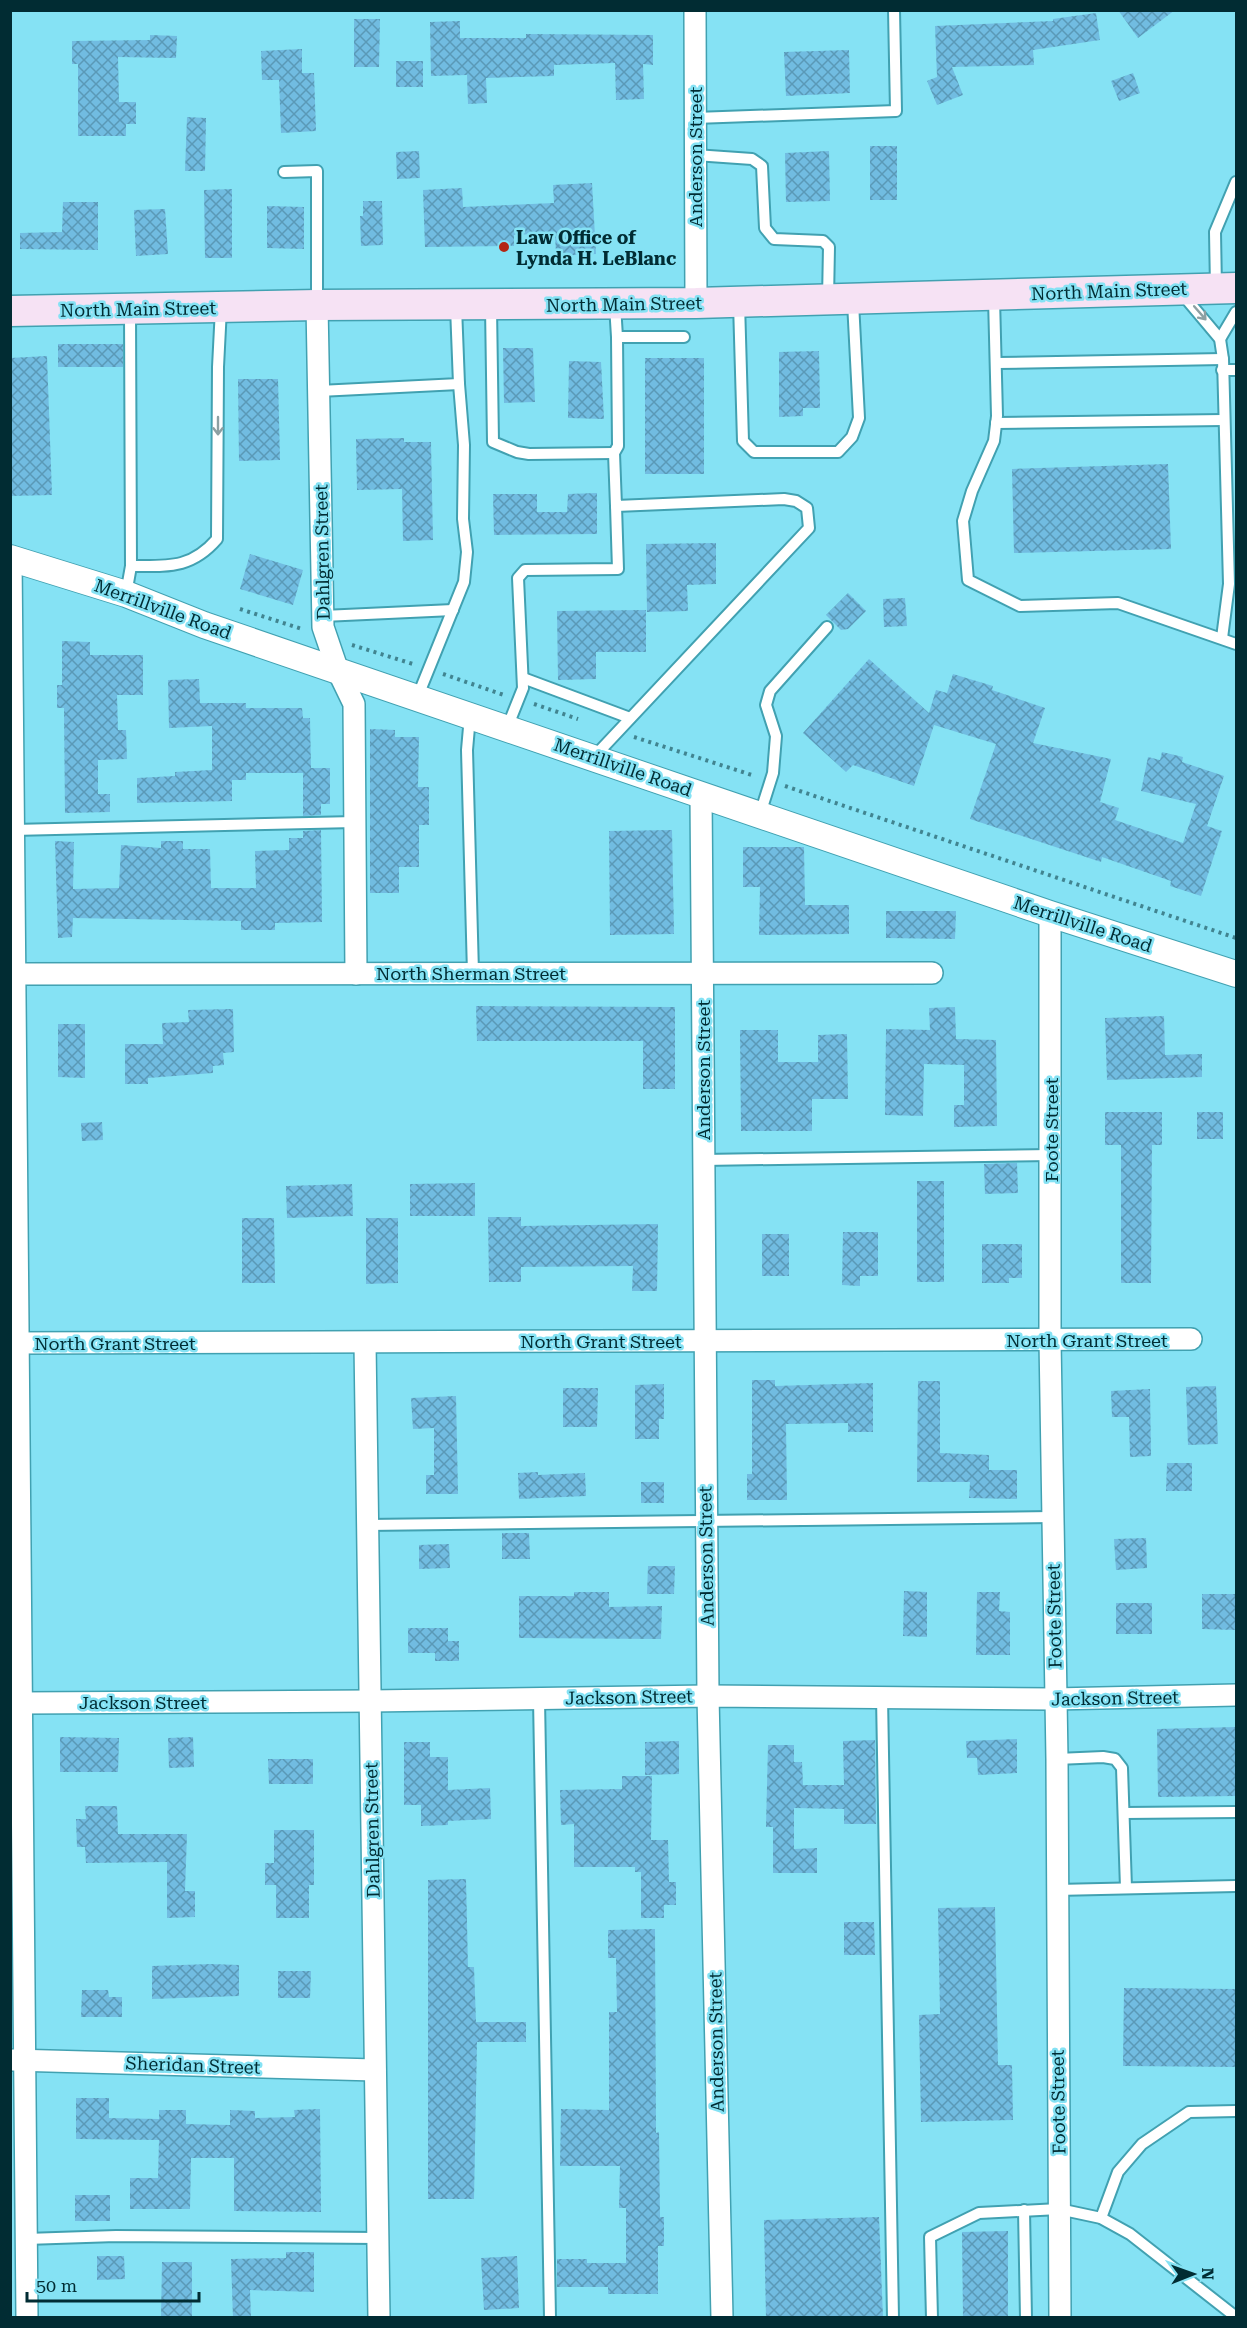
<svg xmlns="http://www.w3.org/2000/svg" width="1247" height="2328" viewBox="0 0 1247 2328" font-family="'Roboto Serif',serif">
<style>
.building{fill:url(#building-cross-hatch)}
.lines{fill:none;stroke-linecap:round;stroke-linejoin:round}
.service-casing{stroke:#41a1b1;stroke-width:14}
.minor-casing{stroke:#41a1b1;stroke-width:24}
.tertiary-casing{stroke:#41a1b1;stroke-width:28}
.secondary-casing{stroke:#41a1b1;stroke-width:33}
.path{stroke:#418490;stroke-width:4;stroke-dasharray:3 4.5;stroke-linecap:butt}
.service{stroke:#fff;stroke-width:10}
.minor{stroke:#fff;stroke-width:21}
.tertiary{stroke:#fff;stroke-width:26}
.secondary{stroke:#f6e2f4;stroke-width:30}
.oneway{stroke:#8da0a3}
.poi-dot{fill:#b32613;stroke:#85e2f4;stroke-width:2}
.labels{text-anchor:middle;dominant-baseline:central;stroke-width:5;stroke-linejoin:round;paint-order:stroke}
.street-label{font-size:18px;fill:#012c33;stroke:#85e2f4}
.poi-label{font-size:18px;font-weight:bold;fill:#012c33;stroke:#85e2f4;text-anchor:start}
</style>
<defs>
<pattern id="building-cross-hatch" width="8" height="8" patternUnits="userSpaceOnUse" patternTransform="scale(1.5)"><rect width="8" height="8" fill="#71bce1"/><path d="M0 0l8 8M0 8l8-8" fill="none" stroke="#5a99b7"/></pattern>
</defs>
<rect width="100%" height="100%" fill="#85e2f4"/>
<g class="building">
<polygon points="1118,10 1175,10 1138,38"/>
<polygon points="1096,13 1100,40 1033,50 1034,65 952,67 963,95 937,105 927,81 937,77 935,26 1053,21 1053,19"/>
<polygon points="354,19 380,19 379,67 354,67"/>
<polygon points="460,21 460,38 526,38 526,34 653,35 653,65 643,64 644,99 616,100 615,63 554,65 554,76 486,78 487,103 468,104 467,75 431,76 430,22"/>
<polygon points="150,35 177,36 176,58 118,57 119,102 136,102 136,124 126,124 126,136 78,136 78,64 72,64 72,41 150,40"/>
<polygon points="302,49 302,73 314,73 316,131 281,133 279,80 262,80 261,51"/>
<polygon points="849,50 850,93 786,96 784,52"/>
<rect x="396" y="61" width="27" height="26"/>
<polygon points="1133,73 1140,93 1119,101 1111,81"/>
<polygon points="187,117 206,118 205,171 185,171"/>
<rect x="870" y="146" width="27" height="54"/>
<polygon points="419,151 420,178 397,179 396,152"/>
<polygon points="829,151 830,201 786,202 785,153"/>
<polygon points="592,183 596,254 556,256 555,233 514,235 514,246 425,247 423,190 462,188 463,207 554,203 553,185"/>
<polygon points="232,189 232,258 205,258 204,190"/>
<polygon points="363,201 382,201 383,245 361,246 360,216 363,216"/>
<polygon points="63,202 98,202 98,250 20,249 20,233 62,232"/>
<polygon points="267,206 304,207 304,249 267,248"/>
<polygon points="165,209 168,254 136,256 134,210"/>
<rect x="58" y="344" width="65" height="23"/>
<polygon points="503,348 533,348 535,402 504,403"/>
<polygon points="819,351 820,408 803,408 803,416 779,417 779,352"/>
<polygon points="47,356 52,495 10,496 10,358"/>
<rect x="645" y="358" width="59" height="116"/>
<polygon points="569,361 601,362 604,419 568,418"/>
<polygon points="238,379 278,379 280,460 239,461"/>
<polygon points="404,438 404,442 431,442 433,540 403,541 402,489 357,490 356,439"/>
<polygon points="1168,464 1171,549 1014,553 1012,469"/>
<polygon points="597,493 597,534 494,535 493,494 537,494 537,512 567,512 568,494"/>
<polygon points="716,543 716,584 687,585 688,611 647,612 646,544"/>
<polygon points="250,554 303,570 293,605 240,589"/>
<polygon points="848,593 866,611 848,629 841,630 826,615"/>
<polygon points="905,598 907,626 884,627 883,599"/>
<polygon points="646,610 646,652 596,652 596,679 558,680 557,611"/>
<polygon points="62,641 90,642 90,655 143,655 143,695 117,695 118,730 126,730 127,759 98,760 98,794 110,794 110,812 65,813 64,708 57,708 57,685 62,685"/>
<polygon points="869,659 929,713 936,690 947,693 953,674 993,686 992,690 1045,708 1033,743 1111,759 1100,802 1119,808 1115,820 1183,843 1196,804 1141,791 1148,757 1160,760 1162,752 1183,757 1182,762 1224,776 1207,826 1222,831 1201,896 1170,886 1171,881 1102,857 1101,862 970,819 996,744 934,725 914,786 853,765 846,772 803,733"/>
<polygon points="199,679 200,703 246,703 246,708 302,708 303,718 310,718 311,768 330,768 330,804 321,804 321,815 303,816 303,773 246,773 246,780 232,780 232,801 137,803 137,778 175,776 175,772 212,770 212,726 169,728 168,680"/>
<polygon points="370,729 395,730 395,737 419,737 418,787 429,787 429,825 419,825 419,867 399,867 399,893 370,893"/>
<polygon points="321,830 322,922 275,923 275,930 241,930 241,921 73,918 72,937 58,938 55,841 74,842 73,889 119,888 121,845 161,848 161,841 183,841 183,849 210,849 211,888 256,888 255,851 289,850 289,838 303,838 303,831"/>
<polygon points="672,830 674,934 610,935 609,831"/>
<polygon points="743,847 804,847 805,905 849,905 849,934 759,935 760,887 743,887"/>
<polygon points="886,911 956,911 955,939 886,938"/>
<polygon points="476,1006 675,1007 675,1089 643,1089 643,1041 477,1041"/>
<polygon points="955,1007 956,1039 996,1040 997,1126 954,1127 954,1105 964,1105 964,1065 924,1064 923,1116 885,1115 886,1029 930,1030 929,1008"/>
<polygon points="233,1009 234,1052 223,1053 224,1065 213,1066 213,1073 148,1078 148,1084 125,1084 125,1044 163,1044 162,1023 189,1022 188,1010"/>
<polygon points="1164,1016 1165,1055 1202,1054 1202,1077 1107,1080 1105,1018"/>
<polygon points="58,1024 85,1024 85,1078 58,1077"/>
<polygon points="740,1030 778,1030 778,1062 818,1062 818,1035 847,1034 848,1099 812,1099 812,1131 741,1131"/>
<polygon points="1105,1112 1162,1112 1162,1145 1152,1145 1151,1283 1121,1283 1121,1145 1105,1145"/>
<rect x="1197" y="1112" width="26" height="27"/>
<polygon points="102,1122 103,1140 82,1141 81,1123"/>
<polygon points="1017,1163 1018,1193 985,1194 984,1164"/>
<rect x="917" y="1181" width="27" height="101"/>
<polygon points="475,1183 475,1216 410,1216 410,1184"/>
<polygon points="352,1184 353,1216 287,1218 286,1186"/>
<polygon points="488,1217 521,1217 521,1226 658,1224 657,1291 632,1291 633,1266 521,1267 521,1282 489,1282"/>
<polygon points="242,1218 274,1218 275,1283 242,1283"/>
<polygon points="366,1218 398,1218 398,1283 366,1284"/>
<polygon points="843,1232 878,1232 878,1276 860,1276 860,1286 842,1285"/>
<rect x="762" y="1234" width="27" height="42"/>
<polygon points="982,1244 1022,1244 1022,1278 1009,1278 1009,1283 982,1283"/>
<polygon points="752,1380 775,1380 775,1386 873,1383 873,1432 848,1432 848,1423 786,1424 787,1500 747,1500 747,1474 752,1474"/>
<polygon points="918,1381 940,1381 940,1453 989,1455 989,1470 1017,1470 1017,1499 969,1498 970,1482 917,1482"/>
<polygon points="664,1384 664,1419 659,1419 659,1439 635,1439 635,1385"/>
<polygon points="1216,1386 1218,1444 1188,1445 1186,1387"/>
<polygon points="563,1388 598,1388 597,1427 563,1427"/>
<polygon points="1150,1389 1151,1456 1130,1457 1129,1417 1112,1417 1111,1391"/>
<polygon points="456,1396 458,1494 426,1494 426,1475 434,1475 434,1428 413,1429 411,1398"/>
<polygon points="1167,1463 1192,1463 1192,1491 1166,1491"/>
<polygon points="538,1472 538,1475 585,1473 586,1496 519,1499 518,1473"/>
<rect x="641" y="1482" width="23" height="21"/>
<polygon points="502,1533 529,1533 530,1559 502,1559"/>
<polygon points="1146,1538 1147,1568 1116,1570 1114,1539"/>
<polygon points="449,1544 450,1568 419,1569 419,1545"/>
<polygon points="648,1566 675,1566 674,1594 647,1594"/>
<polygon points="904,1591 927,1592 927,1637 903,1636"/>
<polygon points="574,1592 609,1592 609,1607 662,1606 661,1639 519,1638 519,1596 574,1596"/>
<polygon points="977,1592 1000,1592 999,1611 1010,1612 1010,1655 976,1655"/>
<polygon points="1202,1594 1236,1594 1236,1630 1202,1629"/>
<rect x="1116" y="1603" width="36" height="31"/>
<polygon points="408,1628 448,1628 448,1641 459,1641 459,1661 435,1661 435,1653 408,1653"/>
<polygon points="1236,1727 1236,1796 1158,1797 1157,1729"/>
<polygon points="60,1737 119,1738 118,1772 60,1772"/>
<polygon points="193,1737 194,1767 169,1768 168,1738"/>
<polygon points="1017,1739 1017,1773 978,1775 977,1758 967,1758 966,1741"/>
<polygon points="875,1740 876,1824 844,1824 844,1809 794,1808 794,1849 817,1848 817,1873 773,1873 773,1827 766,1827 768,1745 794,1745 794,1762 802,1762 803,1785 844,1785 843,1741"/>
<polygon points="679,1741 679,1774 645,1775 645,1742"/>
<polygon points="404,1742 430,1742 430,1757 448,1757 448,1790 490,1788 491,1819 448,1821 448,1825 421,1826 421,1805 404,1805"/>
<polygon points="268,1759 313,1759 313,1784 269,1784"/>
<polygon points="622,1776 652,1776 651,1840 668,1840 669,1882 676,1882 676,1905 664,1905 664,1918 641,1918 641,1872 635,1872 635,1867 574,1867 574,1824 561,1825 560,1790 622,1789"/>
<polygon points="85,1806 117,1806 118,1834 187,1834 185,1891 195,1891 195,1917 167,1918 167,1862 86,1863 85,1847 77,1847 76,1819 86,1819"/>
<polygon points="274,1830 314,1830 314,1885 309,1885 309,1918 276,1918 276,1885 265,1885 265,1863 274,1863"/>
<polygon points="466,1879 468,1967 474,1967 476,2022 526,2022 526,2042 477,2042 474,2199 428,2199 428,1880"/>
<polygon points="995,1907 998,2065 1012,2065 1013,2120 921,2122 919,2015 940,2014 938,1908"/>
<polygon points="844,1922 874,1922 875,1955 844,1955"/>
<polygon points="655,1929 656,2133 659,2132 660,2217 664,2217 664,2246 658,2246 658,2294 608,2294 608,2287 557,2287 557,2259 587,2259 587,2263 626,2263 626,2208 619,2208 620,2166 560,2166 561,2109 609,2110 609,2012 617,2012 616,1958 608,1958 608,1930"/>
<polygon points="211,1964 239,1965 239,1996 152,1999 152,1966"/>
<polygon points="278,1971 311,1971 310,1998 278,1998"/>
<polygon points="1124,1988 1236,1989 1236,2067 1123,2066"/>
<polygon points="82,1990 108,1990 109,1997 122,1997 122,2017 81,2017"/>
<polygon points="76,2098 109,2098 109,2118 159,2119 159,2110 186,2110 186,2124 230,2125 230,2110 255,2111 255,2118 295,2117 294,2110 320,2109 321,2212 234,2211 234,2158 191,2158 190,2209 130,2209 130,2178 158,2178 159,2140 76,2139"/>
<rect x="75" y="2195" width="35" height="26"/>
<polygon points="879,2217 883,2318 766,2318 764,2220"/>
<polygon points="1008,2231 1008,2318 963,2318 962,2232"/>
<polygon points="286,2252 314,2252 314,2292 250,2290 251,2318 233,2318 231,2259 286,2258"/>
<polygon points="97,2256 124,2256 125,2279 97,2280"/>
<polygon points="517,2256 519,2308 484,2310 481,2258"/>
<polygon points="162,2262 192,2262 192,2318 161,2318"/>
</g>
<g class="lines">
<g class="service-casing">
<g id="service">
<polyline points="695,118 896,111 894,10"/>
<polyline points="695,155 752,159 762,166 765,228 774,239 823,241 829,247 828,299"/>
<polyline points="284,172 317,171 317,302"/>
<polyline points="1216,288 1215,232 1236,182"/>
<polyline points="1183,295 1220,339 1223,359 1229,584 1222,638"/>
<polyline points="994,298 997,416 994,441 972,491 963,521 968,580 1020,606 1118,603 1236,644"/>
<polyline points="739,303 743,441 754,452 838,452 852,437 859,418 853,302"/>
<polyline points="615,305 617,337 684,337"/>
<polyline points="491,307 493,442 517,452 529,454 614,453"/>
<polyline points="1220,339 1236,312"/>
<polyline points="997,363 1223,359"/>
<polyline points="1222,370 1236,370"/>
<polyline points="319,391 459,384 456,307"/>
<polyline points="996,423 1223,420"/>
<path d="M 131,566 C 168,566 191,569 217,539 L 218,367 L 221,308"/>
<polyline points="126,594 131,566 130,312"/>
<polyline points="323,616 453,610"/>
<polyline points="523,678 630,718"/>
<polyline points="417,698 464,582 467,552 463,519 464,445 459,384"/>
<polyline points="470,716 467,750 473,973"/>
<polyline points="507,728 523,688 518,578 525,570 618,569 616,506"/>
<polyline points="594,757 809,528 807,508 796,501 784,499 616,506 614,453 618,446 617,337"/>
<polyline points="760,814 773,773 776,736 766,705 770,691 827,627"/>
<polyline points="13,830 355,822"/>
<polyline points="703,1160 1051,1155"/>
<polyline points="367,1525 1052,1517"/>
<polyline points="882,1697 893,2318"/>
<polyline points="539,1699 550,2318"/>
<polyline points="1057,1759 1103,1757 1115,1759 1122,1768 1126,1888"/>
<polyline points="1124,1813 1236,1812"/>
<polyline points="1056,1890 1236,1886"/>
<polyline points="1024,2210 1026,2318"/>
<polyline points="1101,2218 1118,2172 1142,2144 1189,2112 1236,2111"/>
<polyline points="26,2239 116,2236 378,2238"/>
<polyline points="932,2318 930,2237 979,2213 1059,2209 1101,2218 1130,2234 1236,2317"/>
</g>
</g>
<g class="minor-casing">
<g id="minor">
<polyline points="695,10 696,303"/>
<polyline points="317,305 323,627 338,671 354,704 356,974"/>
<polyline points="11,558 27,2318"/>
<polyline points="701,794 708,1696 722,2318"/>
<polyline points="1050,914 1050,1340 1057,1759 1060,2318"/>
<polyline points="10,974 932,973"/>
<polyline points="10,1343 1191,1339"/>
<polyline points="365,1343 379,2318"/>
<polyline points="21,1703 370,1701 708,1696 1054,1699 1236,1695"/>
<polyline points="13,2060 375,2070"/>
</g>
</g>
<g class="tertiary-casing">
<polyline id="tertiary" points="10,558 126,594 204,625 338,671 1050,914 1236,974"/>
</g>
<g class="secondary-casing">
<polyline id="secondary" points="10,311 317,305 696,303 1236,288"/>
</g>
<g class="path">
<polyline points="240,609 302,629"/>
<polyline points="352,645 413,664"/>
<polyline points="443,674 504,695"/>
<polyline points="534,704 578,719"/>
<polyline points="634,737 755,776"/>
<polyline points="785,786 1236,938"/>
</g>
<use href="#service" class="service"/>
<use href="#minor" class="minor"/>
<use href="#tertiary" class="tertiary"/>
<use href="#secondary" class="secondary"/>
</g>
<defs><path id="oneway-shaft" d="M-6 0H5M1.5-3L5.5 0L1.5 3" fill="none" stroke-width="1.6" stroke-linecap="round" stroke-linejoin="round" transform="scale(1.5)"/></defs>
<g class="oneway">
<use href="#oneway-shaft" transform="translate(1200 313) rotate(49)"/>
<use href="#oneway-shaft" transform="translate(218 426) rotate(90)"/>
</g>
<circle class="poi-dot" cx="504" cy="247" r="6"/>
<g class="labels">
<g class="street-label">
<text transform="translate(695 157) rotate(-90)">Anderson Street</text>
<text transform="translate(1109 291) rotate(-2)">North Main Street</text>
<text transform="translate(624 304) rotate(-1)">North Main Street</text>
<text transform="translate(138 309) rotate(-1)">North Main Street</text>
<text transform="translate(322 552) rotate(-91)">Dahlgren Street</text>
<text transform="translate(163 609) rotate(20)">Merrillville Road</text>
<text transform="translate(623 767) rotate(19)">Merrillville Road</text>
<text transform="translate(1083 924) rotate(18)">Merrillville Road</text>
<text x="471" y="973">North Sherman Street</text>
<text transform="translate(703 1070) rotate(-90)">Anderson Street</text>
<text transform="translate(1051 1130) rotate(-90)">Foote Street</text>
<text x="1087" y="1340">North Grant Street</text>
<text x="601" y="1341">North Grant Street</text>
<text x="115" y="1343">North Grant Street</text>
<text transform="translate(706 1556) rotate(-91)">Anderson Street</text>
<text transform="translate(1054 1616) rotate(-91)">Foote Street</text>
<text transform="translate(629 1697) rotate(-1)">Jackson Street</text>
<text transform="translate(1115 1698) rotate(-1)">Jackson Street</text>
<text x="143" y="1702">Jackson Street</text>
<text transform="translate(372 1830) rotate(-91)">Dahlgren Street</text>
<text transform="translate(716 2042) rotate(-91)">Anderson Street</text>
<text transform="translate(193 2065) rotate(2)">Sheridan Street</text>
<text transform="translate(1058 2102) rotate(-91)">Foote Street</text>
</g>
<g class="poi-label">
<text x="516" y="237">Law Office of<tspan x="516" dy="21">Lynda H. LeBlanc</tspan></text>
</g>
</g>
<rect width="1247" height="2328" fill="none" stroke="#012c33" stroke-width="24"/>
<g transform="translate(1193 2274) rotate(89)" stroke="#85e2f4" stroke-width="4.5" paint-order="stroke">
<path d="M0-4.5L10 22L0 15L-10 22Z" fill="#012c33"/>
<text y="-9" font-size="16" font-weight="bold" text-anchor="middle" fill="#012c33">N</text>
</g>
<path d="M27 2292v9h172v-9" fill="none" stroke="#012c33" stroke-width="3"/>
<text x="36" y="2292" font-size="18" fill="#012c33" stroke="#85e2f4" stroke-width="4.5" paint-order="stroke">50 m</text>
</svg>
